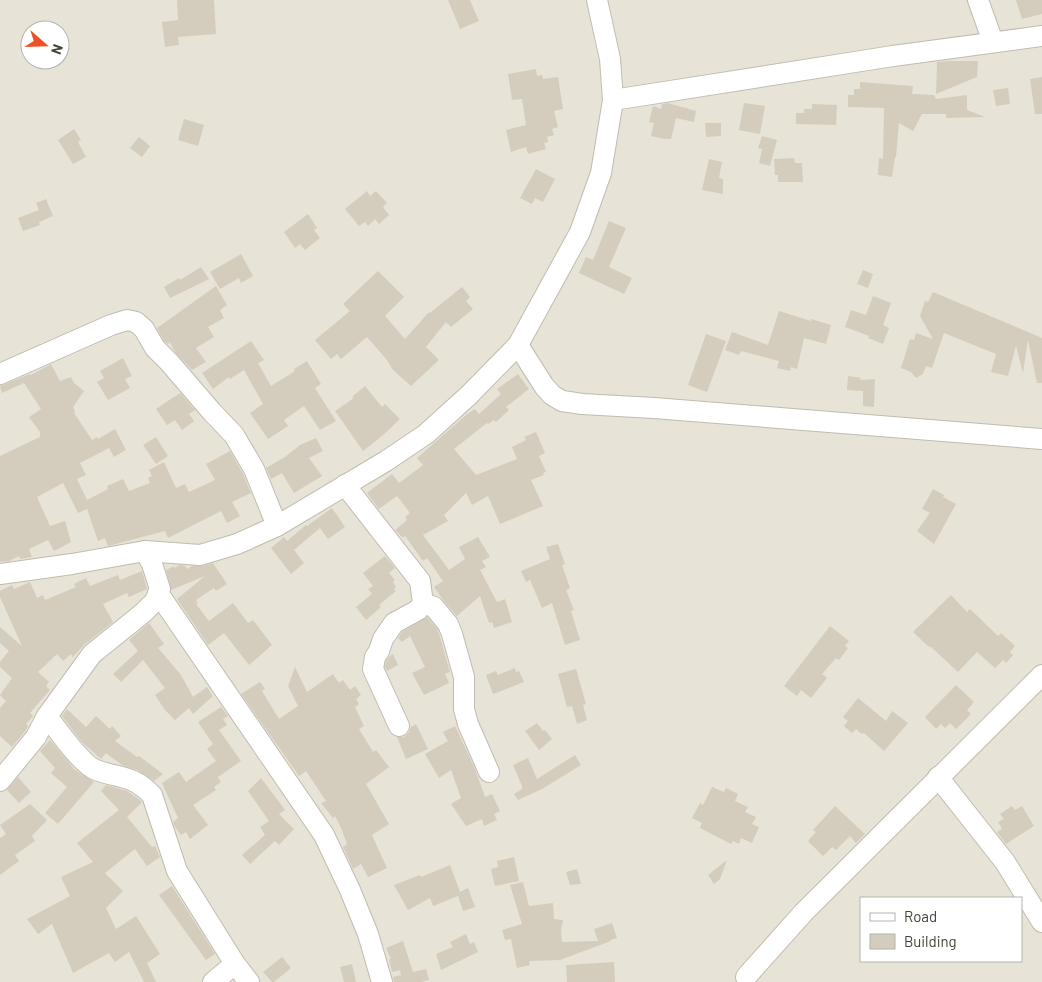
<svg xmlns="http://www.w3.org/2000/svg" width="1042" height="982" viewBox="0 0 1042 982" font-family="Barlow,sans-serif">
<style>
.residential{fill:#e7e3d7;fill-rule:evenodd}
.building{fill:#d4cdbe}
.lines{fill:none;stroke-linecap:round;stroke-linejoin:round}
.minor-casing{stroke:#c1bcae;stroke-width:22}
.minor{stroke:#fff;stroke-width:20}
</style>
<rect width="100%" height="100%" fill="#f3f1e8"/>
<path class="residential" d="M 0,0 L 1042,0 L 1042,982 L 0,982 ZM 30,30 L 60,30 L 60,60 L 30,60 ZM 861,898 L 1021,898 L 1021,961 L 861,961 Z"/>
<g class="building">
<polygon points="177,0 214,0 216,34 178,37 179,45 165,47 162,22 178,20"/>
<polygon points="448,0 470,0 479,21 460,29"/>
<polygon points="1016,0 1042,0 1042,14 1022,19"/>
<polygon points="948,61 978,61 977,77 936,94 937,62"/>
<polygon points="536,69 537,76 542,75 543,79 558,77 563,109 554,111 558,127 552,129 554,135 547,137 548,142 544,143 546,149 528,154 526,147 511,152 506,130 526,125 522,99 512,100 508,74"/>
<polygon points="1042,77 1042,114 1035,114 1030,79"/>
<polygon points="860,82 913,86 912,94 934,95 936,99 967,95 967,110 985,117 946,118 946,114 922,114 913,131 899,123 896,157 895,157 892,177 878,175 879,158 883,159 884,108 848,107 848,95 854,95 854,89 860,89"/>
<polygon points="1008,88 1010,104 996,106 993,90"/>
<polygon points="668,103 696,111 694,122 676,118 671,139 664,139 651,136 654,123 649,122 653,106 661,109 662,104"/>
<polygon points="744,103 765,106 760,134 739,130"/>
<polygon points="812,104 837,105 836,125 796,124 796,113 804,113 804,109 812,109"/>
<polygon points="184,119 204,125 198,146 178,140"/>
<polygon points="705,123 721,123 721,136 706,137"/>
<polygon points="74,129 81,140 78,142 86,157 73,164 58,140"/>
<polygon points="762,136 777,140 770,166 759,163 762,149 758,148"/>
<polygon points="139,137 150,146 142,157 130,148"/>
<polygon points="794,158 795,163 802,163 803,182 778,182 778,175 775,175 774,159"/>
<polygon points="709,159 722,162 719,178 723,179 723,194 702,190"/>
<polygon points="536,169 555,179 543,202 535,198 532,204 520,198"/>
<polygon points="367,191 370,196 376,191 387,203 383,207 389,215 379,224 375,219 368,226 365,222 359,226 345,209"/>
<polygon points="46,199 53,216 39,222 40,225 23,231 18,218 39,210 36,203"/>
<polygon points="308,214 317,228 314,230 320,238 305,250 300,244 295,248 284,232"/>
<polygon points="609,221 626,228 609,267 632,278 624,294 579,273 586,257 593,260"/>
<polygon points="241,254 253,276 241,283 239,278 220,289 210,272"/>
<polygon points="201,267 209,279 170,298 164,287 179,278 180,280"/>
<polygon points="863,270 873,274 868,288 857,284"/>
<polygon points="378,271 404,297 385,316 405,339 429,312 430,313 462,287 470,297 466,301 473,309 451,327 446,322 426,347 439,360 411,386 393,370 387,360 367,337 341,359 337,354 331,359 315,340 350,311 343,304"/>
<polygon points="216,286 227,305 220,310 224,318 208,327 214,337 196,348 206,362 192,370 175,352 170,342 168,344 164,341 157,328"/>
<polygon points="933,292 1042,338 1042,383 1037,383 1028,340 1023,373 1016,346 1008,376 991,372 996,354 944,333 932,368 926,366 923,374 916,378 911,372 901,368 910,339 914,340 916,333 933,339 920,316 925,301 928,302"/>
<polygon points="873,296 891,303 883,325 889,328 883,344 868,338 869,336 845,327 851,310 866,315"/>
<polygon points="779,311 811,321 811,319 831,325 826,344 804,338 797,369 791,367 790,371 777,368 779,361 741,351 739,355 725,350 732,332 768,345"/>
<polygon points="706,334 726,341 707,392 688,385"/>
<polygon points="251,341 264,360 258,363 271,386 295,371 294,369 307,361 321,384 315,388 336,421 320,430 304,406 284,420 288,426 268,439 250,413 263,404 244,370 230,379 229,377 213,389 202,373"/>
<polygon points="123,358 132,376 125,379 130,388 108,400 97,382 104,378 100,371"/>
<polygon points="51,364 60,381 71,377 74,383 84,391 73,407 75,412 74,413 92,440 97,437 98,439 115,429 126,450 114,457 109,448 80,463 86,475 77,479 87,500 108,489 107,486 123,479 129,491 150,483 148,478 152,476 149,470 164,462 176,488 185,484 189,492 215,480 206,464 230,451 243,474 251,493 232,502 240,516 227,523 221,511 168,538 165,531 108,546 105,538 98,541 87,509 78,513 63,483 37,497 50,526 65,521 71,542 54,551 48,540 29,549 32,557 20,559 19,556 9,561 0,562 0,456 40,437 40,432 29,417 41,409 24,383 2,393 0,386 30,374 31,375"/>
<polygon points="518,374 529,389 506,407 509,410 496,422 494,420 488,424 487,423 454,449 476,475 517,459 512,447 526,440 524,437 536,432 545,453 539,456 546,472 543,473 544,475 531,480 543,506 500,524 488,496 472,505 466,493 444,515 448,521 423,535 449,570 465,559 459,547 478,537 490,557 482,561 486,567 480,570 497,602 505,599 512,622 494,628 492,622 489,623 480,596 457,616 444,601 434,587 443,581 427,558 423,561 405,536 403,538 395,530 407,520 405,517 410,513 397,496 379,509 367,493 392,474 399,483 423,465 417,458 466,415 475,409 479,414 501,394 497,389"/>
<polygon points="848,376 861,378 860,380 875,379 874,407 863,406 863,391 847,390"/>
<polygon points="365,386 382,407 385,404 400,419 382,436 363,451 335,411 354,398 352,397"/>
<polygon points="180,393 195,410 189,414 194,421 182,430 175,420 167,425 156,409"/>
<polygon points="156,437 168,456 156,464 143,445"/>
<polygon points="316,438 323,451 309,458 322,476 294,493 282,473 271,479 266,468 285,457 300,445"/>
<polygon points="933,489 944,495 943,497 956,504 934,544 917,531 930,513 922,509"/>
<polygon points="332,508 345,527 328,539 320,528 294,550 304,563 291,574 271,548 284,537 287,541 306,525 307,526"/>
<polygon points="558,544 565,564 562,565 570,588 566,590 574,610 571,611 580,640 565,645 552,603 542,608 530,580 526,582 521,571 550,559 546,547"/>
<polygon points="385,556 395,568 389,573 395,580 393,582 396,587 394,589 396,591 379,605 381,607 366,620 356,607 372,594 368,589 373,586 363,573"/>
<polygon points="213,563 227,584 216,591 214,588 196,600 198,603 196,604 209,621 233,603 248,623 253,620 272,645 249,665 224,633 208,645 177,599 205,576 171,590 166,570 174,566 174,568 180,565 185,566 187,569 192,566 203,566"/>
<polygon points="142,571 147,589 129,597 127,593 103,604 113,622 84,645 73,657 71,654 63,661 57,654 38,672 49,682 46,686 50,690 30,713 33,716 26,724 28,726 26,730 12,747 0,736 0,708 6,701 0,695 12,678 0,667 0,662 9,651 0,643 0,627 22,646 0,597 0,591 12,585 14,589 30,582 37,598 43,595 45,600 76,587 74,584 86,578 90,586 118,575 120,580"/>
<polygon points="951,595 967,612 970,609 998,636 1001,633 1015,646 1010,652 1013,655 1006,663 1003,660 995,668 977,652 958,672 930,646 929,647 913,632"/>
<polygon points="427,617 438,630 450,672 445,674 449,683 424,695 412,673 425,667 410,636 402,642 398,638 402,632"/>
<polygon points="149,623 164,644 158,648 181,675 193,697 207,687 213,696 193,714 189,708 175,720 165,710 155,695 165,688 143,660 121,682 113,674 138,651 129,640"/>
<polygon points="830,626 849,641 845,646 848,648 839,660 836,658 822,674 827,678 811,698 801,690 797,696 784,686"/>
<polygon points="393,654 398,665 387,671 385,667 386,661 390,656"/>
<polygon points="295,667 307,692 333,674 339,683 343,680 350,690 355,686 361,695 356,699 359,704 355,707 364,726 359,729 373,752 376,750 389,767 366,784 389,824 372,835 387,868 368,877 361,864 353,869 343,847 347,844 341,828 335,816 333,818 321,803 326,801 306,771 299,776 241,694 260,682 265,689 262,691 279,719 298,706 288,686"/>
<polygon points="515,668 516,672 519,671 524,682 493,694 486,675 496,671 498,675"/>
<polygon points="576,669 586,704 583,705 587,720 577,724 572,706 567,707 558,674"/>
<polygon points="956,685 974,702 967,710 971,714 956,729 950,723 945,728 941,724 936,729 925,717"/>
<polygon points="858,698 886,721 892,711 908,723 884,751 864,733 862,734 856,729 852,733 844,726 848,721 843,717"/>
<polygon points="221,707 228,716 223,719 227,725 219,730 241,761 218,777 221,782 214,787 216,790 193,805 208,825 190,839 186,832 181,835 175,827 173,822 178,818 162,783 179,772 186,782 216,761 207,749 213,744 198,722"/>
<polygon points="67,709 86,727 96,716 110,729 112,726 121,736 115,741 137,757 139,756 163,774 154,781 137,770 122,765 106,753 101,759 81,741 62,716"/>
<polygon points="537,723 543,731 545,730 552,739 539,750 525,731"/>
<polygon points="416,724 428,749 406,759 397,737 404,737 409,732 411,727"/>
<polygon points="455,726 475,769 485,797 492,794 500,811 494,814 497,820 484,826 482,819 466,826 451,804 461,798 451,770 439,778 425,754 448,741 443,732"/>
<polygon points="50,740 75,770 94,782 58,824 45,813 67,787 51,773 55,768 40,751"/>
<polygon points="575,755 581,765 542,789 518,800 514,794 522,789 522,786 513,765 528,758 537,779"/>
<polygon points="18,777 31,792 19,803 7,790"/>
<polygon points="261,778 285,810 279,814 294,829 279,845 275,841 250,864 242,855 265,835 260,827 269,821 248,791"/>
<polygon points="106,785 127,791 134,796 133,798 135,796 142,802 127,817 152,847 155,846 160,857 147,866 135,849 105,873 123,891 106,908 116,929 136,916 160,954 147,963 156,982 144,982 129,952 115,962 109,953 73,973 52,924 38,934 27,919 70,896 61,877 93,862 77,843 119,810 101,791"/>
<polygon points="712,787 724,792 726,788 738,794 735,801 748,807 745,812 756,817 752,824 759,827 752,843 741,838 739,844 733,841 731,844 700,828 702,823 692,818 700,803 703,805"/>
<polygon points="30,804 47,820 32,836 35,841 15,855 19,861 0,875 0,838 6,834 0,825"/>
<polygon points="835,806 865,834 856,843 850,836 836,850 832,847 823,856 808,841 816,832 813,830"/>
<polygon points="1012,806 1015,810 1022,806 1034,826 1006,844 997,832 1002,829 998,822 1004,819 1000,814"/>
<polygon points="514,857 519,881 495,886 491,869 498,867 497,861"/>
<polygon points="727,860 720,879 714,884 708,875"/>
<polygon points="450,865 460,892 468,888 475,907 463,911 458,896 433,906 430,898 408,910 394,885 420,875 421,877"/>
<polygon points="577,869 581,884 570,885 566,872"/>
<polygon points="523,882 529,906 553,903 554,919 563,920 561,930 562,942 598,941 594,929 612,923 617,938 610,940 611,941 560,960 529,961 530,965 517,968 511,939 505,940 502,930 522,924 510,885"/>
<polygon points="172,886 215,954 206,960 159,895"/>
<polygon points="466,934 470,944 474,942 478,952 441,970 436,954 453,947 450,942"/>
<polygon points="403,941 413,972 426,969 429,980 421,982 394,982 393,977 401,975 400,970 392,972 389,959 391,959 386,948"/>
<polygon points="282,957 291,968 274,982 272,982 263,972"/>
<polygon points="614,962 615,982 567,982 566,965"/>
<polygon points="352,964 356,982 344,982 340,967"/>
</g>
<g class="lines">
<g class="minor-casing">
<g id="minor">
<polyline points="978,0 993,42"/>
<polyline points="613,100 893,56 1042,36"/>
<polyline points="518,345 544,386 552,395 562,401 582,404 654,408 1042,439"/>
<polyline points="0,374 111,325 127,320 136,322 144,329 155,348 169,362 212,412 234,435 254,469 277,526"/>
<polyline points="345,485 420,581 423,603 418,610 394,623 383,639 379,651 375,657 373,669 399,726"/>
<polyline points="0,574 72,564 145,551 200,555 237,544 277,526 386,461 426,434 468,396 518,345 580,232 601,173 613,100 610,59 597,0"/>
<polyline points="158,593 324,835 350,890 368,934 382,982"/>
<polyline points="423,603 434,607 448,624 452,634 464,677 464,709 468,724 489,772"/>
<path d="M 47,716 C 57,729 82,765 96,770 C 121,779 131,774 152,795 L 177,871 L 235,964 L 249,982"/>
<polyline points="938,777 1005,862 1042,922"/>
<polyline points="0,781 36,737 47,716 92,654 143,613 155,601 160,589 152,564 145,551"/>
<polyline points="746,977 804,912 1042,675"/>
<polyline points="213,982 235,964"/>
</g>
</g>
<use href="#minor" class="minor"/>
</g>
<rect x="860" y="897" width="162" height="65" fill="#ffffff" stroke="#b5b3af"/>
<rect x="870" y="913" width="25" height="8" fill="#ffffff" stroke="#b5b3af"/>
<text x="904" y="922" font-size="15" fill="#464237">Road</text>
<rect x="870" y="934" width="25" height="15" fill="#d4cdbe" stroke="#b5b3af"/>
<text x="904" y="947" font-size="15" fill="#464237">Building</text>
<g transform="translate(45 45) rotate(110)"><circle r="24" fill="#ffffff" stroke="#b5b3af"/>
<path d="M0-4L9 19L0 12L-9 19Z" fill="#ef5024"/>
<text y="-8" font-size="14" font-weight="bold" text-anchor="middle" fill="#464237">N</text>
</g>
</svg>
